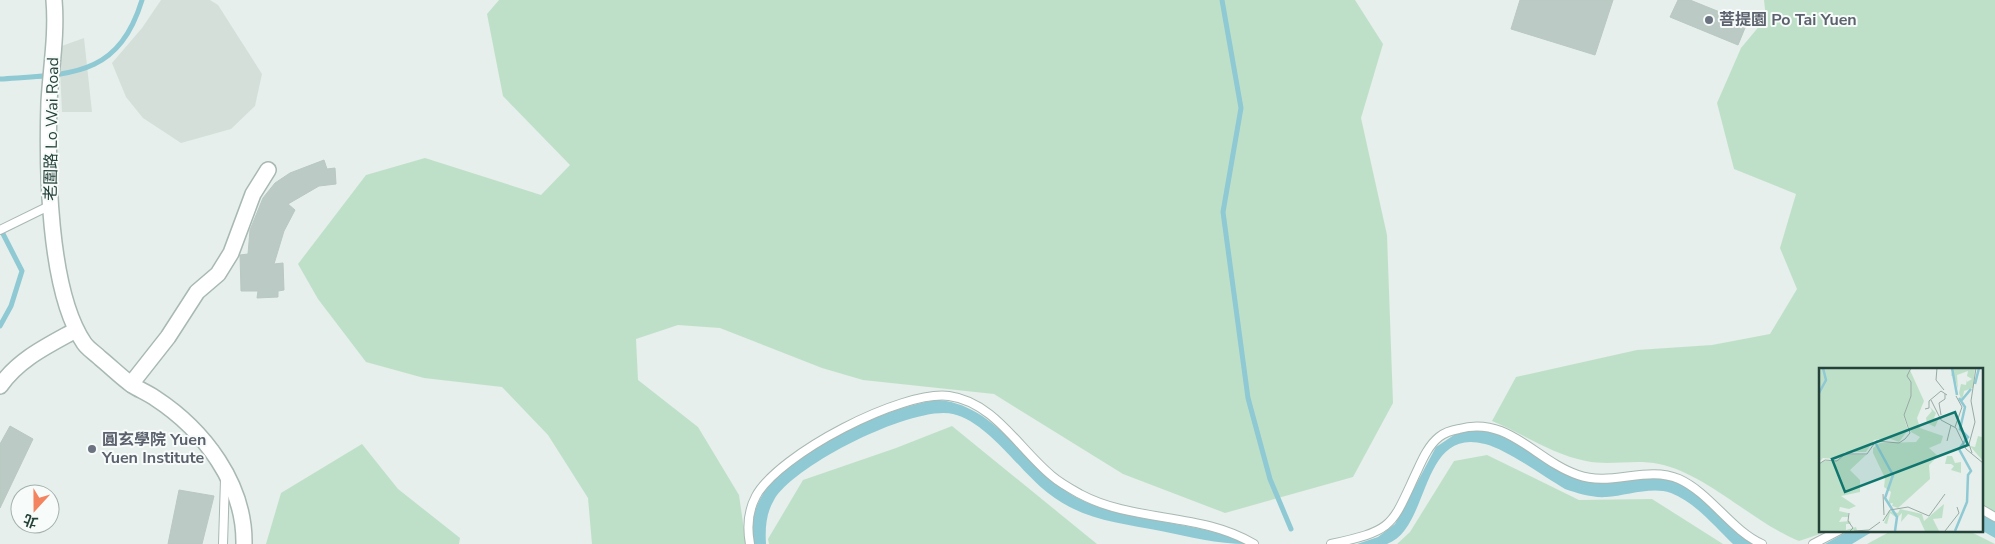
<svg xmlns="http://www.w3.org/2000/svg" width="1995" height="544" viewBox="0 0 1995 544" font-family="'Nunito Sans','Noto Sans TC',sans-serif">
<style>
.built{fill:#d4dfda}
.green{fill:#bfe0c8}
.water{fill:#8ec9d4}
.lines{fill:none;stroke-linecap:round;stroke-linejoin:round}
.stream{stroke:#8ec9d4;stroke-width:5}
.building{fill:#bbcac4;stroke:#b8c9c2}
.lane-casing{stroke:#a8b8b2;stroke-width:10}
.street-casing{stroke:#a8b8b2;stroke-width:18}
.lane{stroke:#fff;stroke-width:8}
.street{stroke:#fff;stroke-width:15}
.worship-dot{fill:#6b7280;stroke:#f7fbf9;stroke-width:2}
.labels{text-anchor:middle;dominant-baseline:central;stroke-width:4;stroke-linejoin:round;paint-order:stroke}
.worship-label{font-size:16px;font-weight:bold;fill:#5b616d;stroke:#f7fbf9;text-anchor:start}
.street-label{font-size:16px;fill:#24423a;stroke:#f7fbf9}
.inset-river{fill:none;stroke:#8ec9d4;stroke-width:2.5}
.inset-road{fill:none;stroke:#98aaa4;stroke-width:1}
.view{fill:#0f766e;fill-opacity:0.15;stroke:#0f766e;stroke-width:2.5}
.inset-edge{fill:none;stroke:#24423a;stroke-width:2.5}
</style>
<rect width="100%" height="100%" fill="#e6efeb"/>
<g class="built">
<polygon points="161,0 210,0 218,5 262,74 255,106 231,129 181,143 143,118 126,97 112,63 142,28"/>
<polygon points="84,38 92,112 62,112 59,47"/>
</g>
<g class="green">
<polygon points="499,0 1355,0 1383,44 1361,118 1387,235 1393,403 1353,477 1225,513 1123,474 994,394 863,380 822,368 720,328 678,325 636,339 638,380 698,427 739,495 746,544 592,544 588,498 548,435 502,387 424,378 366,362 318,299 298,264 366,175 425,158 541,195 570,165 503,96 487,14"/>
<path d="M 1764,0 L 1995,0 L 1995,513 L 1981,505 L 1981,369 L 1820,369 L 1820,530 L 1832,530 L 1799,541 C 1752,522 1707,474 1659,464 C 1635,459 1609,466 1586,461 C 1551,454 1524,434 1492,421 L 1516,377 L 1637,350 L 1712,345 L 1770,334 L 1797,289 L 1780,248 L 1796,194 L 1734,169 L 1717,103 L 1741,48 L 1766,18 Z"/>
<polygon points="952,426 1097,544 769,544 768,539 803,480 896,448"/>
<polygon points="362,444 398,489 460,538 459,544 266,544 281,493"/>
<polygon points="1487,455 1579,500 1652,499 1723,544 1397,544 1410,532 1454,461"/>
<polygon points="1893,530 1967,530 1995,544 1867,544"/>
</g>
<g class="water">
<path d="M 939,400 C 998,406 1025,467 1072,495 C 1121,524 1192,518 1247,544 C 1217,544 1190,537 1161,531 C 1120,523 1082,520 1048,493 C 1019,471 988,422 953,414 C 913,405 794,465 774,500 C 766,513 765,529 766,544 L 753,544 C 752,528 752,514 760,499 C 784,455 890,404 939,400 Z"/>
<path d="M 1480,430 C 1515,435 1542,465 1575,478 C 1605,490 1635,474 1666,479 C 1698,485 1727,526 1755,544 L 1733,544 C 1715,527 1695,502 1671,493 C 1651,486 1626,496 1606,497 C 1592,498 1577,493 1565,489 C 1543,476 1508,450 1485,444 C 1419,426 1431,528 1387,544 C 1379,544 1365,544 1357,544 L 1378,537 L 1395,524 L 1436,447 L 1457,433 Z"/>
<polygon points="1981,514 1995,522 1995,538 1981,530"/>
<polygon points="1850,530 1875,530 1852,544 1825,544"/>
</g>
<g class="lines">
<g class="stream">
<polyline points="1222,0 1241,108 1223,212 1248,398 1270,479 1291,529"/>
<path d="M 0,79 C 70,74 118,78 142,0"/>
<polyline points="0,326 11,306 22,271 0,228"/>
</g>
</g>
<g class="building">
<polygon points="1520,0 1613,0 1595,55 1511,29"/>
<polygon points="1678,0 1690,0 1747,23 1738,45 1670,17"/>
<polygon points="324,160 327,169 335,168 336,184 319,186 288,204 295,210 284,231 274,264 283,263 284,290 278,291 278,297 257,298 258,291 241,291 240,255 248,254 250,230 263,198 275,183 290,173"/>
<polygon points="10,426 33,439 0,508 0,444"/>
<polygon points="179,490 214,496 202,544 168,544"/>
</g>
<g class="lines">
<g class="lane-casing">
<g id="lane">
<polyline points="0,230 51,205"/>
<polyline points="1981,509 1995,517"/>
<polyline points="223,544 225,480"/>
<path d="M 750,544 C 747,528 748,511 756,496 C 779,454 902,390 949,396 C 994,402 1019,449 1052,476 C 1060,483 1071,489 1080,494 C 1134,523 1201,512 1254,544"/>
<path d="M 1331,544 C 1396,530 1391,526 1418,469 C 1423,458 1429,445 1439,437 C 1444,433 1453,430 1459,429 C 1508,415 1536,461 1578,475 C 1611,487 1647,465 1679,479 C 1710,493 1732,531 1762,544"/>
<polyline points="1813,544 1840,530"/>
</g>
</g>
<g class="street-casing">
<g id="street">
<path d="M 54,0 C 57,34 51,68 49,102 C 47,166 48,290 84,343 C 88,349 95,353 100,358 C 111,367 121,377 132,385 C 140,390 148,393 155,398 C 204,430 245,484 244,544"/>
<polyline points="131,384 168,337 197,292 218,274 231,253 253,194 268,170"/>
<path d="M 0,386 C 19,359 47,346 76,330"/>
</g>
</g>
<use href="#lane" class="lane"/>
<use href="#street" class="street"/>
</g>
<g class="worship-dot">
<circle cx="1709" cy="20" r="5"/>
<circle cx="92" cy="449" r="5"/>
</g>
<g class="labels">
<g class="worship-label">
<text x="1719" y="20">菩提園 Po Tai Yuen</text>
<text x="102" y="440">圓玄學院 Yuen<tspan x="102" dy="18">Yuen Institute</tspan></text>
</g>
<g class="street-label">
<text transform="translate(52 129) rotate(-89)">老圍路 Lo Wai Road</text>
</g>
</g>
<g transform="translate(1819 368)">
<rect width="164" height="164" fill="#e6efeb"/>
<path d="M 0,0 L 90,0 L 105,33 L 98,50 L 101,60 L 124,68 L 122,75 L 110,80 L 119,88 L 110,97 L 111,111 L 79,140 L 73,138 L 74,135 L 69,136 L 72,124 L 65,119 L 66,110 L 54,85 L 54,80 L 61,75 L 97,74 L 101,69 L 92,64 L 84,46 L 89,62 L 80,74 L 69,70 L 55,72 L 47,84 L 26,84 L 17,91 L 4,90 L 0,94 ZM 134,0 L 156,0 L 154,20 L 145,23 L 143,33 L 140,25 L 142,16 L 147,17 L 148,11 L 148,14 L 153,11 L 148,8 L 149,3 L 138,7 L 139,21 L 135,7 L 132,8 ZM 111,39 L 117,45 L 115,50 L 120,50 L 116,59 L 108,55 L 107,50 L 113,43 ZM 159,68 L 163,69 L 164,93 L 151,78 L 156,79 ZM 25,87 L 47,87 L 31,102 L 41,112 L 41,124 L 22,128 L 37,138 L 30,141 L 21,139 L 20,143 L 29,145 L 29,149 L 23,149 L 20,154 L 31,153 L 32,156 L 27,156 L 27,162 L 37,159 L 38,162 L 34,163 L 0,163 L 0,97 L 4,93 L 16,93 ZM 128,88 L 133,88 L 136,95 L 142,94 L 142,105 L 132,102 L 135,98 L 132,96 L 126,96 ZM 125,136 L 123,150 L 114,151 L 120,163 L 106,163 L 100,150 L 89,146 L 82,154 L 83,145 L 78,150 L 71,145 L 68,156 L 65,155 L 70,143 L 79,145 L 81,141 L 103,146 L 105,153 Z" fill="#bfe0c8"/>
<path class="inset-river" d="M 133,0 L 138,27M 156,16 L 160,0M 0,25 L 7,12 L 4,0M 142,33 L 152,21M 57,76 L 74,107 L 66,130 L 78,149 L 76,163M 136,163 L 148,134 L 149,107 L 152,103 L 140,81 L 149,69 L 141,61 L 146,39 L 140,30"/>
<path class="inset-road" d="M 118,0 L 117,12 L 125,22M 112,32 L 122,52 L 137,60 L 147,81 L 164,95M 106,41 L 110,40 L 110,33 L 122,23 L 128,27M 122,47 L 120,35 L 126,31 L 126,26M 136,59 L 143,39 L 137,28M 128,73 L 132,57M 153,85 L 150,76 L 156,54 L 152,33 L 157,0M 0,96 L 6,92 L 18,93 L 26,86 L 48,86 L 57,73 L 80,75 L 86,71 L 91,65 L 85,47 L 92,28 L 92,14 L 88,8 L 92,0M 64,126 L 65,147M 30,145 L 29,153 L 34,160 L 31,163M 64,153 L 71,142 L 89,139 L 110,148 L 126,126M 35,163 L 50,162 L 61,154M 126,163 L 140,145 L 138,139"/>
<path class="view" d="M 136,44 L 149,77 L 26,124 L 13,91 Z"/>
<rect width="164" height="164" class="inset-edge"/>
</g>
<g transform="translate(35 509) rotate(201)"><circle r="24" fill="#f7fbf9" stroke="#a3b1ad"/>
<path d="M0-4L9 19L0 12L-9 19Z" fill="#f4845f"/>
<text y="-8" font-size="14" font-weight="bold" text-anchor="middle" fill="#24423a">北</text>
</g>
</svg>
